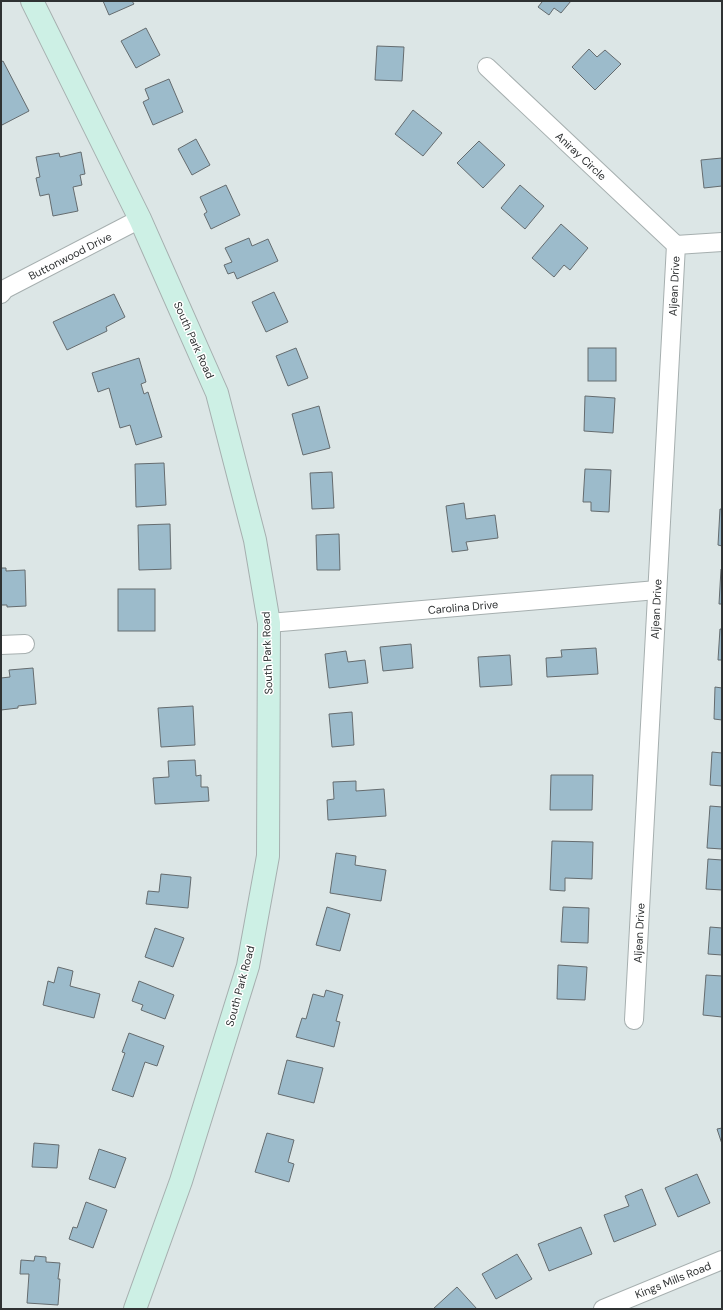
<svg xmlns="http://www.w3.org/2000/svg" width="723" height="1310" viewBox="0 0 723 1310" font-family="'DM Sans',sans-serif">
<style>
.building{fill:#9cbbcb;stroke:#656c6f}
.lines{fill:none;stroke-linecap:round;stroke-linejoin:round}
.street-casing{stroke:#a6afaf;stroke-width:20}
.secondary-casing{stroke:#a6afaf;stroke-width:24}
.street{stroke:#fff;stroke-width:18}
.secondary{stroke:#cdf0e5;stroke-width:22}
.labels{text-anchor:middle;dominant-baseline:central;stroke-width:3;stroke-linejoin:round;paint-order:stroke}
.street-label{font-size:11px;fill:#2f3233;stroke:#fff}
</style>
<rect width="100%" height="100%" fill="#dce6e6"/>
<g class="building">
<polygon points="103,1 132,1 134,4 109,15"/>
<polygon points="541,1 571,1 561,13 554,8 549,15 538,7 542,2"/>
<polygon points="146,28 160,55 136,68 121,41"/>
<polygon points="377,46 404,47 402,81 375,80"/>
<polygon points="589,49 597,57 605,50 621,64 595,90 572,67"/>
<polygon points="3,61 29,111 2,125 1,123 1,62"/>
<polygon points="169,79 183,112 153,125 143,102 149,99 145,89"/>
<polygon points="413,110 442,133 423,156 395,134"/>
<polygon points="196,139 210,165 192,175 178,149"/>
<polygon points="479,141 505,165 483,188 457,163"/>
<polygon points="81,152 85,174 80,175 82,185 73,187 78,211 53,216 49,194 40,196 36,178 40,177 36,157 59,153 60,157"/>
<polygon points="722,158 722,186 704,188 701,160"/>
<polygon points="226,185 240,215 211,229 204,214 207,212 200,197"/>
<polygon points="520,185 544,206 525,229 501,208"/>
<polygon points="561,224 588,248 570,270 564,265 554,277 532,258"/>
<polygon points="249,238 252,246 268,239 278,261 237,279 234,272 228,274 224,265 232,262 225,248"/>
<polygon points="274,292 288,322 266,332 252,302"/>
<polygon points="114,294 125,317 106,327 107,331 67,350 53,322"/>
<polygon points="296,348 308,378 288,386 276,356"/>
<rect x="588" y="348" width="28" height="33"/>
<polygon points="139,358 146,382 141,384 144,394 148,392 162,437 136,445 130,425 120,428 109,388 98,392 92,373"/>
<polygon points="585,396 615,398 613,433 584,431"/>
<polygon points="319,406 330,448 303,455 292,414"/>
<polygon points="164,463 166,505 136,507 135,464"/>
<polygon points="585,469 611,470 609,512 591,511 591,502 583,502"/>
<polygon points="332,472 334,508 312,509 310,473"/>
<polygon points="464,503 466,519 495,515 498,538 466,542 468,550 452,552 446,506"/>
<polygon points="720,509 722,509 722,546 718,545"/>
<polygon points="170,524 171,569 139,570 138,525"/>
<polygon points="339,534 340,570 317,570 316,535"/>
<polygon points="1,568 6,568 6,571 25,570 26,606 7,607 7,605 1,605"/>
<polygon points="721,569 722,569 722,604 719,604"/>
<rect x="118" y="589" width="37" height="42"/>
<polygon points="720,629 722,629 722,660 718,660"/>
<polygon points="411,644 413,668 383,671 380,647"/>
<polygon points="596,648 598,674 547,677 546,658 562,657 561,650"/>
<polygon points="346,651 348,662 365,660 368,683 329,688 325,654"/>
<polygon points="510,655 512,685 480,687 478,657"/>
<polygon points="33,668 36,704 18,706 18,708 1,710 1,678 10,677 9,670"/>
<polygon points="715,687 722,688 722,720 714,719"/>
<polygon points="193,706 195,745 161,747 158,708"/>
<polygon points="352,712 354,745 332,747 329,714"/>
<polygon points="712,752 722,753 722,786 710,785"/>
<polygon points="195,760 196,776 201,775 201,787 208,787 209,801 155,804 153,778 169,777 168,761"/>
<polygon points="551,775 593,775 592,810 550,810"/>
<polygon points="356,781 356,791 384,789 386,816 328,820 327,800 334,799 333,782"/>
<polygon points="710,806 722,807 722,849 707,848"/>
<polygon points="552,841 593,842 592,879 565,878 565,891 550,890"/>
<polygon points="336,853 356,856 355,865 386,870 381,901 330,893"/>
<polygon points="708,859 722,860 722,890 706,889"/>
<polygon points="161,874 191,877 188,908 146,904 148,891 159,892"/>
<polygon points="327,907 350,914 340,951 316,945"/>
<polygon points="563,907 589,908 588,943 561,942"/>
<polygon points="710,927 722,928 722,955 708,954"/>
<polygon points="155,928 184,938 173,967 145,957"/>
<polygon points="558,965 587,967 585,1000 557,999"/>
<polygon points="58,967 73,971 70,986 100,994 94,1018 43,1005 48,981 54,983"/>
<polygon points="706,975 722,976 722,1017 703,1015"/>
<polygon points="139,981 174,995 165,1019 141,1010 143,1005 132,1001"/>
<polygon points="326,990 343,995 336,1021 340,1022 334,1047 296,1037 302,1018 306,1019 313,994 324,997"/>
<polygon points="129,1033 164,1046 157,1066 145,1062 133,1097 112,1090 125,1053 122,1052"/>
<polygon points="287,1060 323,1068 314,1103 278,1094"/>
<polygon points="722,1128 722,1144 717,1129"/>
<polygon points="267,1133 294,1140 288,1162 294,1164 289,1182 255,1172"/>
<polygon points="34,1143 59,1145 57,1168 32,1167"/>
<polygon points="99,1149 126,1158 115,1188 89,1179"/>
<polygon points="697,1174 710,1203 678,1217 665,1188"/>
<polygon points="642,1189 656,1225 614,1242 604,1215 629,1206 625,1196"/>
<polygon points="86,1202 107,1210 93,1248 69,1239 73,1227 77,1228"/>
<polygon points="581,1227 592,1254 549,1271 538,1244"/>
<polygon points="517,1254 532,1279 496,1299 482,1274"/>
<polygon points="35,1256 46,1257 46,1262 60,1263 58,1279 60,1279 58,1305 27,1303 29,1274 20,1274 21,1260 34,1261"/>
<polygon points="457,1287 477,1309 433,1309"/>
</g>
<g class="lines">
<g class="street-casing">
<g id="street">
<polyline points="487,67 676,245"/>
<polyline points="1,294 5,289 140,219"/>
<polyline points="269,623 657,590"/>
<polyline points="1,645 25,644"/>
<polyline points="634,1020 676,245 722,242"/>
<polyline points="603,1309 722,1260"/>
</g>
</g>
<g class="secondary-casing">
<polyline id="secondary" points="32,1 140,219 217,393 255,540 269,623 268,856 248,966 181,1181 135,1309"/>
</g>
<use href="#street" class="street"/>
<use href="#secondary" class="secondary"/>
</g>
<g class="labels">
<g class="street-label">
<text transform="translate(581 156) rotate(43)">Aniray Circle</text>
<text transform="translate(70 256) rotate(-27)">Buttonwood Drive</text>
<text transform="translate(674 286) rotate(-87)">Aljean Drive</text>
<text transform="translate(194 340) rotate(66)">South Park Road</text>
<text transform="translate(463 607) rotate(-5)">Carolina Drive</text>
<text transform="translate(656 609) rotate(-87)">Aljean Drive</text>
<text transform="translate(267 653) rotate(-92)">South Park Road</text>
<text transform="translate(639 933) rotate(-87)">Aljean Drive</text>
<text transform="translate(240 986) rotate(-75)">South Park Road</text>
<text transform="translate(673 1280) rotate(-22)">Kings Mills Road</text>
</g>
</g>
<rect width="723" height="1310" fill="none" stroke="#2f3233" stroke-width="4"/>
</svg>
